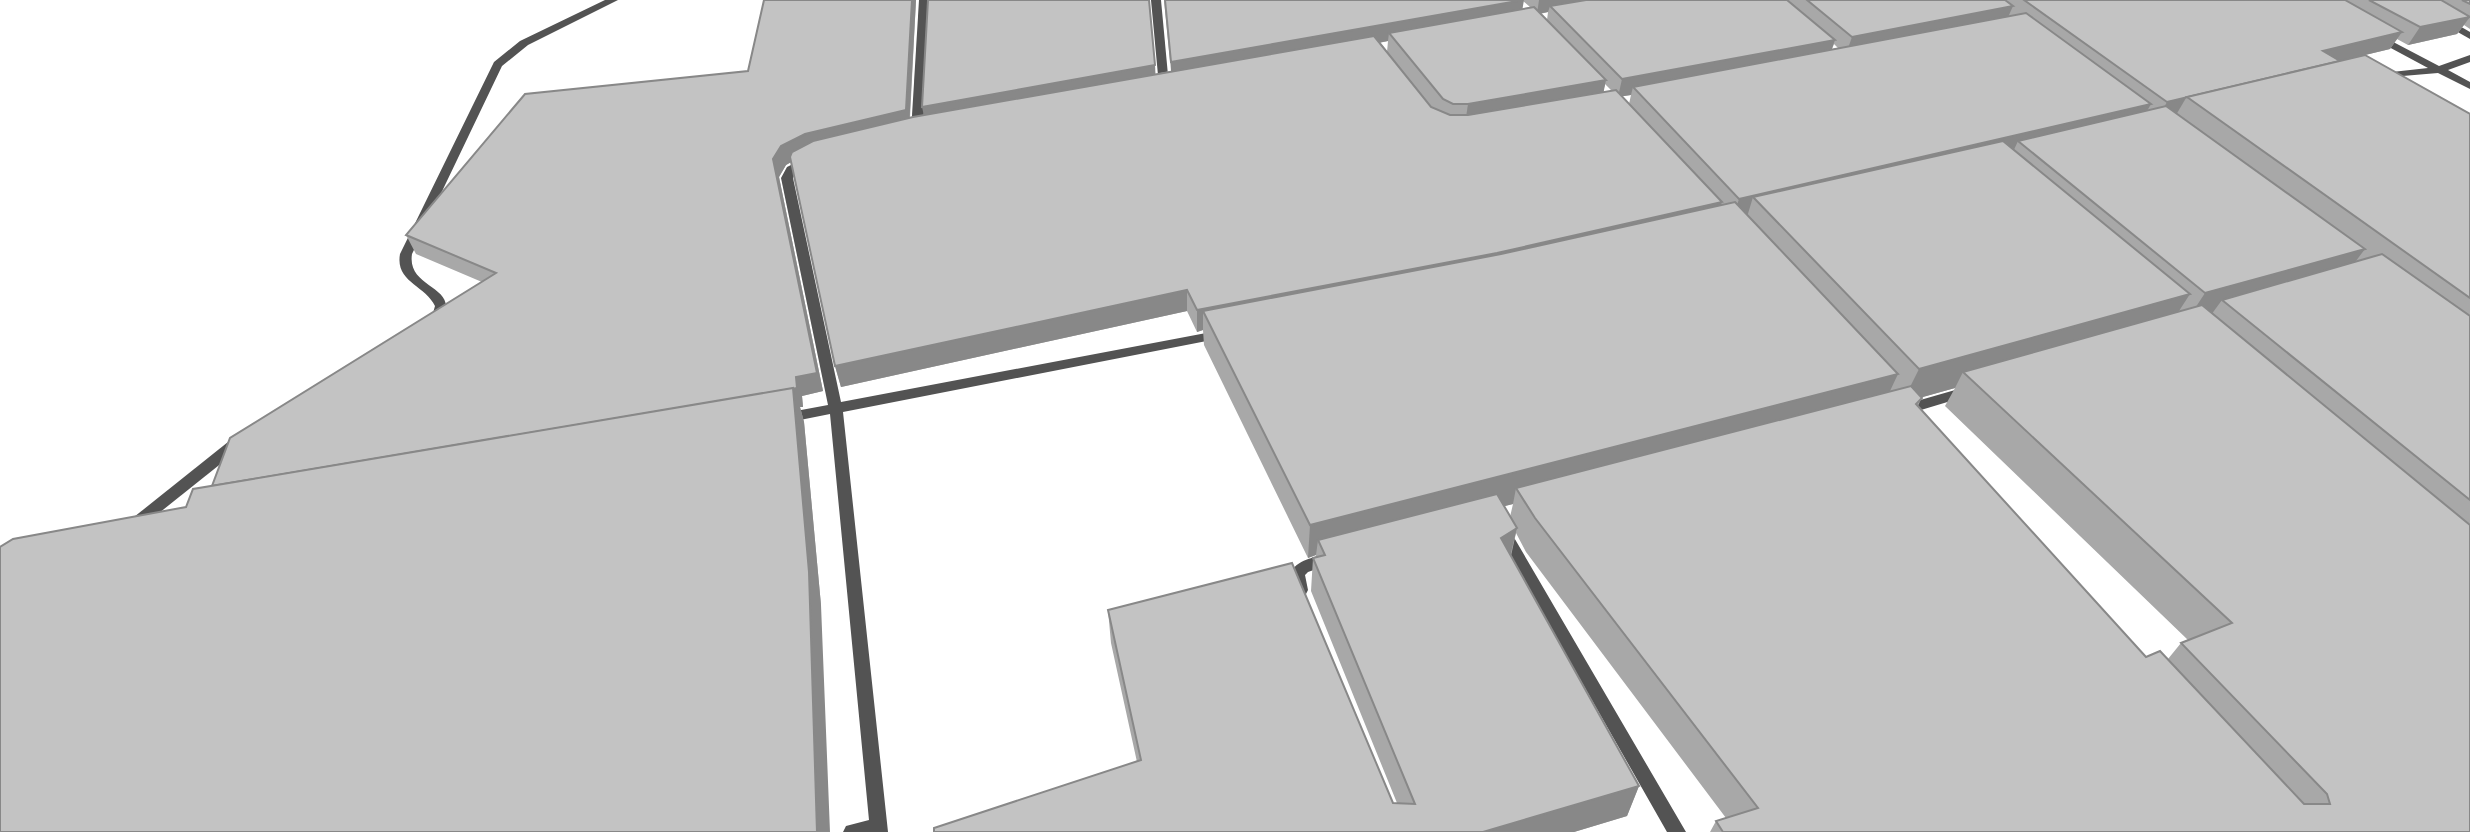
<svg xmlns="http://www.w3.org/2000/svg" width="2470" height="832" viewBox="0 0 2470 832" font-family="'IBM Plex Sans',sans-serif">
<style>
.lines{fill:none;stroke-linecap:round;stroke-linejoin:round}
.minor{fill:#535353;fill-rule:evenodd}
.wall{fill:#a8a8a8;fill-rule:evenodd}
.shaded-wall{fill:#888}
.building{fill:#c3c3c3;stroke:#888;stroke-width:2}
</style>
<rect width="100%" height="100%" fill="#fff"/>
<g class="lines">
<g class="minor">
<path d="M 605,0 L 618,0 L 528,45 L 502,66 L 412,254 C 406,292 470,285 436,327 L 426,327 L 424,324 L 433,313 L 435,306 C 425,285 395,282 400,254 L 494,62 L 520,41 Z"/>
<polygon points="919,0 929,0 923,132 917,135 911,132"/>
<polygon points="1151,0 1161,0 1169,86 1164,89 1159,86"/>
<polygon points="2444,17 2470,32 2470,39 2440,22 2440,18"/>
<polygon points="2378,34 2439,66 2470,55 2470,62 2448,70 2470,82 2470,89 2438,73 2379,78 2378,76 2383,73 2428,68 2374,39 2374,35"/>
<polygon points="809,156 813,157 813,161 796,171 793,178 841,402 1222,330 1229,334 1222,338 843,412 888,832 843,832 846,826 869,820 830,414 785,423 778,418 785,413 828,405 781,178 787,167"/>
<polygon points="1969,386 1974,388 1976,391 1974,394 1901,416 1894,411 1896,407"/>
<polygon points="238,437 243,438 245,442 243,446 139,529 129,529 126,525 129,521 233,438"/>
<polygon points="1504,527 1509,529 1686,832 1667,832 1499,537 1496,533 1499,529"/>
<path d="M 1329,553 L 1334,555 L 1337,559 L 1334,563 L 1308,572 L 1305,575 L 1308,590 L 1306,594 L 1300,596 L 1294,594 L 1289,574 C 1298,559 1313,558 1329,553 Z"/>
</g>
</g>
<path class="wall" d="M 764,0 L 916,0 L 910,118 L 1171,71 L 1164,0 L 2470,0 L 2470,29 L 2464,25 L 2457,34 L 2408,45 L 2397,39 L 2390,49 L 2365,55 L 2470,114 L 2470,832 L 1710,832 L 1716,821 L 1726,818 L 1526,552 L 1516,533 L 1511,556 L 1639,786 L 1627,816 L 1574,832 L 934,832 L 1137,762 L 1111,643 L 1108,610 L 1393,803 L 1397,803 L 1311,591 L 1313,558 L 1316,557 L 1316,555 L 1308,558 L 1204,345 L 1203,330 L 1197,332 L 1187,311 L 841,387 L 835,366 L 791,162 L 786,165 L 779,177 L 823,391 L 802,396 L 803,407 L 800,407 L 804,422 L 821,605 L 186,507 L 482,282 L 416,254 L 406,235 L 748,71 ZM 1523,1 L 1530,7 L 1522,9 ZM 1548,12 L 1547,20 L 1540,14 ZM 1388,41 L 1387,52 L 1379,43 ZM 1834,44 L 1838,48 L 1832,49 ZM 1605,84 L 1612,91 L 1603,92 ZM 1631,95 L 1629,104 L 1622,96 ZM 1955,388 L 1945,406 L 2188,640 L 2181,643 L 2168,659 L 2146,657 L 1918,406 L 1922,397 ZM 1513,504 L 1510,517 L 1504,506 Z"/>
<g class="shaded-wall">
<polygon points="912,0 916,0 909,128 809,152 786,165 779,177 823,391 802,396 803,407 800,407 804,422 821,605 830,832 817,832 773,159 781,146 805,134"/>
<polygon points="1524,0 1521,17 1389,33 1388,41 1171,80 1171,62"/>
<polygon points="1539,0 1617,0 1550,6 1548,12 1537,14"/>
<polygon points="2013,6 2005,24 1846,54 1852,37"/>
<polygon points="2470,17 2457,34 2408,45 2420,27"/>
<polygon points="2402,32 2390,49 2340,61 2323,51"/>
<polygon points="1835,40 1829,57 1633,87 1631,95 1618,97 1622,79"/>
<polygon points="1155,65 1156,83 926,125 922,107"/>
<polygon points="1606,80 1602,100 1465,124 1468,104"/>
<polygon points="2186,98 2176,115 2157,120 2167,102"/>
<polygon points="2151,104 2139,125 2018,141 2012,154 1753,197 1747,217 1732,220 1739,199"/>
<polygon points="1722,202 1715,223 1203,311 1203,330 1197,332 1197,310"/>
<polygon points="2365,249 2343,278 2222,300 2211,315 2186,322 2205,293"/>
<polygon points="1187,290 1187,311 841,387 835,366"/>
<polygon points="2190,294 2168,328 1963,372 1955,388 1902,403 1919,369"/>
<polygon points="1898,374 1882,408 1516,488 1513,504 1324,553 1318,540 1316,555 1308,558 1310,525"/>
<polygon points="1517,528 1509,561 1501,538"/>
<polygon points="1639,786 1627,816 1574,832 1483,832"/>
</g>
<g class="building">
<polygon points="764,0 912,0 906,110 805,134 781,146 773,159 817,373 796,377 797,388 212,486 230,438 496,273 406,235 525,94 748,71"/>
<polygon points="928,0 1149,0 1155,65 922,107"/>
<polygon points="1165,0 1523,0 1171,62"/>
<polygon points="1586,0 1787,0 1835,40 1622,79 1550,6"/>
<polygon points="1807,0 2005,0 2013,6 1852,37"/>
<polygon points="2024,0 2345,0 2402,32 2323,51 2340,61 2167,102"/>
<polygon points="2369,0 2441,0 2470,17 2420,27"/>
<polygon points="2462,0 2470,0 2470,4"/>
<polygon points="1534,7 1606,80 1468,104 1453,104 1443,99 1389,33"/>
<polygon points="2026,13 2151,104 1739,199 1633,87"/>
<polygon points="1374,36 1431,107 1450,115 1468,115 1616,90 1722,202 1497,253 1197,310 1187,290 835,366 790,157 792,152 813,141 913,117"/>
<polygon points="2365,55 2470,114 2470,298 2187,97"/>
<polygon points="2166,106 2365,249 2205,293 2018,141"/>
<polygon points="2003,141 2190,294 1919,369 1753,197"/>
<polygon points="1735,202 1898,374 1310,525 1203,311 1501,254"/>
<polygon points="2382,254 2470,316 2470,500 2222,300"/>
<polygon points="2202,305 2470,525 2470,832 1723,832 1716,821 1758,808 1535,518 1516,488 1911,386 1922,398 1916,404 2146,657 2160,651 2304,804 2330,804 2327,794 2181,643 2232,623 1963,372"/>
<polygon points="793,388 809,572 817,832 0,832 0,547 13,539 186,507 193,489"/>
<polygon points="1497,494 1517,528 1501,538 1639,786 1483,832 934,832 934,828 1141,760 1108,610 1292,563 1393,803 1415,804 1313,558 1325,555 1318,540"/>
</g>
</svg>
